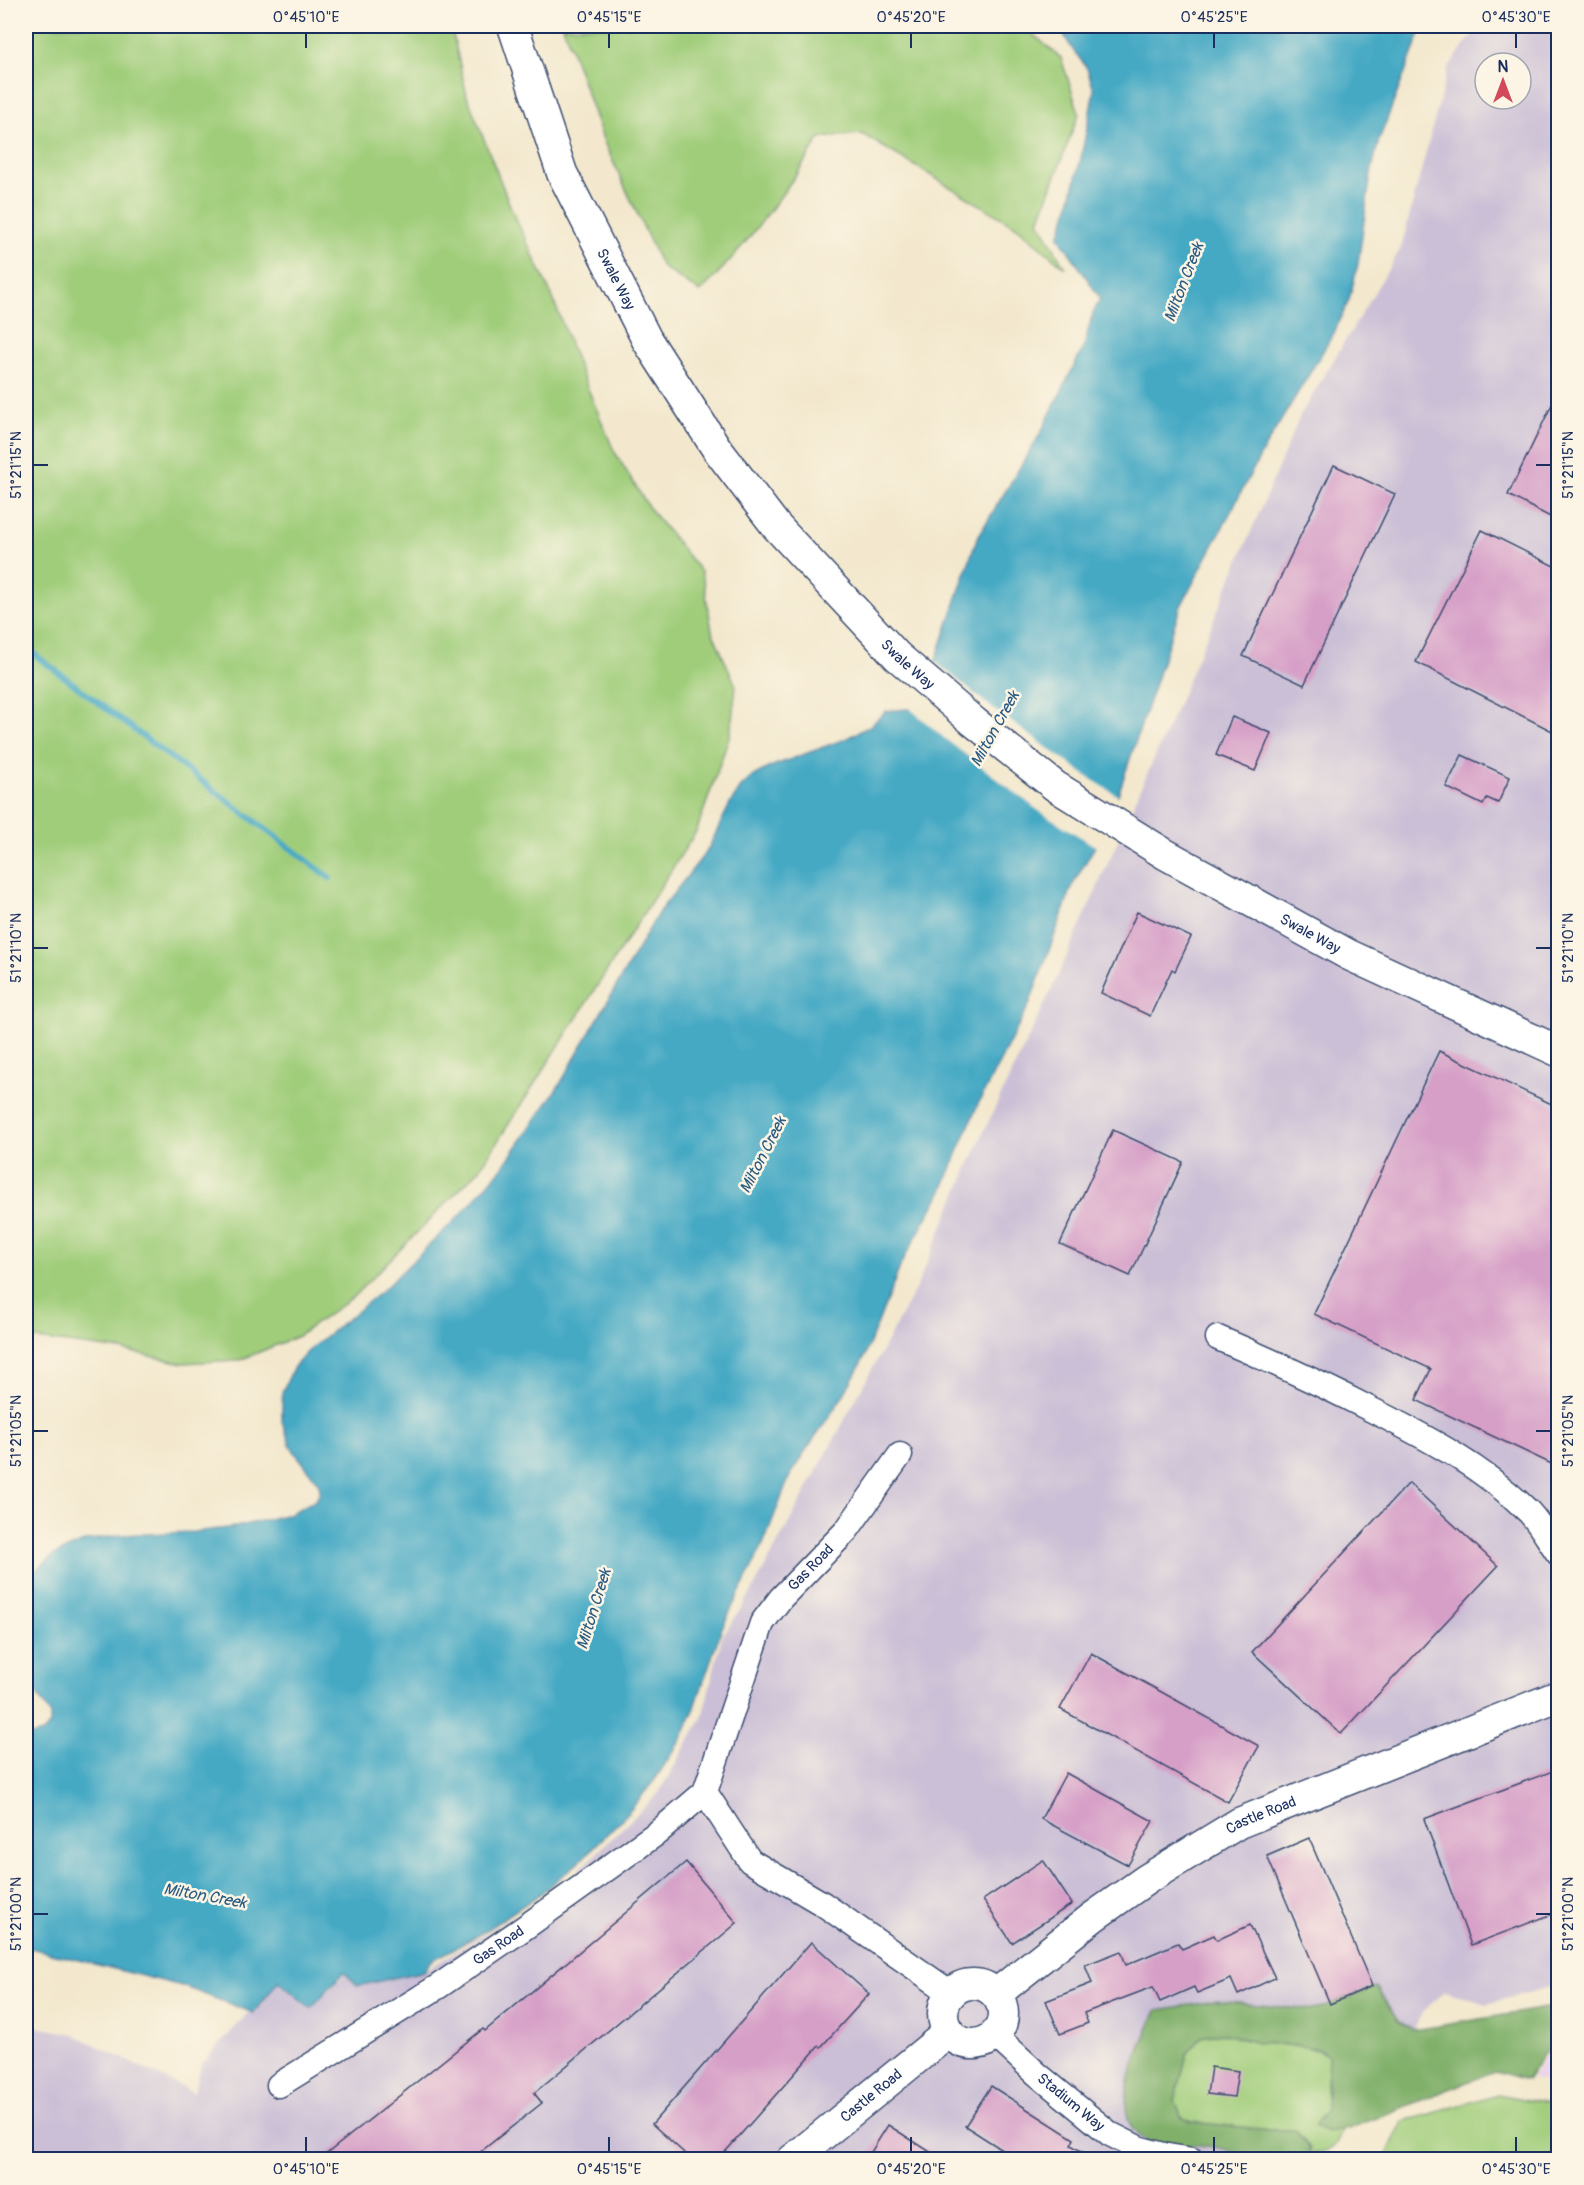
<svg xmlns="http://www.w3.org/2000/svg" width="1584" height="2185" viewBox="0 0 1584 2185" font-family="Pangolin,sans-serif">
<style>
.built{fill:#ead1ec}
.industrial{fill:#cabfd6;fill-rule:evenodd}
.green{fill:#a0cd7a;stroke:#5e7e6c;stroke-width:1.5}
.forest{fill:#80b06a;stroke:#4e7064;stroke-width:1.5}
.water{fill:#44a9c4;stroke:#306c91;stroke-width:1.5}
.pier{fill:#f3e8cd}
.lines{fill:none;stroke-linecap:round;stroke-linejoin:round}
.stream{stroke:#44a9c4;stroke-width:6}
.building{fill:#d69fc7}
.minor-casing{stroke:#3b4b6f;stroke-width:27}
.major-casing{stroke:#3b4b6f;stroke-width:33}
.minor{stroke:#fff;stroke-width:24}
.major{stroke:#fff;stroke-width:30}
.ticks{fill:none;stroke:#1b2f5e;stroke-width:2}
.labels{text-anchor:middle;dominant-baseline:central;stroke-width:5;stroke-linejoin:round;paint-order:stroke}
.street-label{font-size:15px;fill:#1b2f5e;stroke:#fcf5e5}
.water-label{font-size:16px;font-style:italic;fill:#295a82;stroke:#fcf5e5}
.neatline{fill:none;stroke:#1b2f5e;stroke-width:2}
.ticks-label{font-size:15px;text-anchor:middle;fill:#1b2f5e}
</style>
<rect width="100%" height="100%" fill="#fcf5e5"/>
<filter id="ink" filterUnits="userSpaceOnUse"><feTurbulence type="fractalNoise" baseFrequency=".0167" numOctaves="2"/><feDisplacementMap in="SourceGraphic" scale="12" xChannelSelector="R" yChannelSelector="G"/><feConvolveMatrix kernelMatrix="1 2 1 2 8 2 1 2 1" color-interpolation-filters="sRGB"/></filter>
<filter id="wash" filterUnits="userSpaceOnUse"><feTurbulence type="fractalNoise" baseFrequency=".008" numOctaves="4" result="noise"/><feDisplacementMap in="SourceGraphic" scale="24" xChannelSelector="R" yChannelSelector="G"/><feGaussianBlur stdDeviation="1.35" result="paint"/><feColorMatrix in="noise" values="0 0 0 0 0 0 0 0 0 0 0 0 0 0 0 0 0 1.4 0 .05"/><feComposite in="paint" operator="in"/></filter>
<g filter="url(#wash)">
<rect width="100%" height="100%" fill="#f3e8cd"/>
<polygon class="built" points="1558,2034 1558,2084 1531,2079"/>
<path class="industrial" d="M 1479,26 L 1558,26 L 1558,1985 L 1487,2004 L 1444,1991 L 1422,2013 L 1414,2030 L 1398,2021 L 1376,1987 L 1314,2010 L 1217,2001 L 1157,2010 L 1154,2145 L 1199,2145 L 1277,2160 L 26,2159 L 26,2025 L 73,2034 L 194,2093 L 201,2065 L 277,1981 L 311,2008 L 347,1972 L 358,1986 L 424,1971 L 559,1889 L 658,1794 L 702,1718 L 722,1637 L 751,1593 L 916,1288 L 984,1131 L 1059,974 L 1178,704 L 1300,416 L 1401,248 L 1448,68 ZM 1485,63 L 1521,63 L 1521,99 L 1485,99 Z"/>
<g class="green">
<polygon points="26,26 451,26 467,96 511,208 552,296 578,365 614,451 649,508 702,573 712,631 736,686 730,735 697,830 480,1169 353,1297 298,1336 240,1360 182,1363 122,1350 36,1339 26,1343"/>
<path d="M 563,26 L 1023,26 L 1061,58 L 1079,113 L 1039,221 L 1065,268 L 1017,227 L 862,134 L 820,138 C 785,193 746,247 700,292 L 662,267 L 604,142 Z"/>
<path d="M 1222,2033 C 1234,2036 1247,2042 1260,2043 C 1284,2046 1309,2042 1330,2057 L 1326,2089 L 1328,2132 L 1342,2130 C 1337,2148 1328,2153 1310,2154 L 1310,2149 L 1295,2130 L 1270,2130 L 1191,2122 L 1181,2117 L 1175,2100 L 1187,2054 L 1201,2037 Z"/>
<polygon points="1498,2094 1558,2106 1558,2159 1385,2159 1402,2122"/>
</g>
<path class="forest" d="M 1376,1987 L 1398,2021 L 1414,2030 L 1558,2006 L 1558,2032 L 1527,2080 L 1495,2071 L 1348,2129 L 1328,2132 L 1314,2126 L 1326,2110 L 1329,2057 L 1319,2049 L 1295,2045 L 1257,2043 L 1222,2033 L 1201,2037 L 1187,2054 L 1175,2100 L 1181,2117 L 1191,2122 L 1270,2130 L 1295,2130 C 1302,2139 1314,2148 1307,2159 C 1297,2159 1285,2160 1275,2159 C 1249,2156 1224,2147 1198,2145 C 1184,2144 1166,2149 1153,2144 C 1098,2124 1142,2044 1157,2010 L 1217,2001 L 1314,2010 Z"/>
<polygon class="water" points="1059,26 1423,26 1379,140 1371,173 1358,264 1349,300 1334,333 1265,447 1180,608 1117,798 1096,845 1074,882 1029,1005 978,1104 941,1193 902,1262 864,1358 843,1396 804,1453 789,1478 762,1547 721,1630 694,1710 680,1741 656,1778 628,1813 579,1862 539,1895 477,1936 431,1961 424,1971 358,1986 344,1972 311,2008 278,1981 254,2013 182,1986 26,1947 26,1737 43,1733 50,1725 50,1714 26,1677 26,1581 30,1575 54,1555 86,1541 120,1535 194,1532 236,1527 289,1514 316,1500 320,1492 319,1484 291,1447 282,1421 282,1392 294,1367 311,1348 382,1291 462,1213 502,1168 560,1084 659,912 707,851 730,804 741,787 753,776 770,767 845,739 870,726 886,711 908,709 935,663 977,538 1039,436 1084,346 1092,316 1100,298 1059,237 1069,206 1081,158 1094,91 1087,68 1071,47"/>
<polygon class="pier" points="933,660 992,708 1088,777 1120,797 1098,848 1039,811 944,738 907,706"/>
<g class="lines">
<polyline class="stream" points="26,648 330,878"/>
</g>
<g id="blocks">
<g class="building">
<polygon points="1558,392 1558,521 1508,495"/>
<polygon points="1334,465 1395,494 1304,685 1243,656"/>
<polygon points="1482,530 1558,568 1558,734 1416,662"/>
<polygon points="1232,717 1271,733 1255,771 1216,755"/>
<polygon points="1462,755 1510,777 1498,803 1487,798 1483,805 1446,787"/>
<polygon points="1137,912 1191,937 1175,971 1172,969 1150,1016 1101,993"/>
<polygon points="1439,1051 1558,1107 1558,1467 1416,1400 1431,1369 1314,1314"/>
<polygon points="1113,1130 1183,1162 1130,1276 1060,1244"/>
<polygon points="1409,1483 1498,1566 1341,1734 1252,1652"/>
<polygon points="1091,1653 1259,1746 1228,1802 1060,1709"/>
<polygon points="1558,1769 1558,1912 1471,1945 1424,1819"/>
<polygon points="1066,1773 1153,1821 1128,1865 1041,1819"/>
<polygon points="1309,1838 1372,1986 1330,2004 1267,1856"/>
<polygon points="1043,1860 1072,1904 1012,1943 983,1900"/>
<polygon points="686,1862 737,1923 534,2093 542,2103 470,2160 319,2160 483,2029 485,2031"/>
<polygon points="1250,1925 1275,1978 1238,1995 1231,1979 1197,1993 1194,1987 1160,2002 1153,1987 1084,2013 1088,2023 1060,2034 1046,2001 1092,1983 1085,1965 1121,1951 1126,1965 1178,1943 1182,1949 1214,1935 1217,1940"/>
<polygon points="811,1942 869,1994 821,2047 819,2046 718,2160 692,2160 652,2124"/>
<polygon points="1211,2067 1238,2071 1234,2097 1207,2094"/>
<polygon points="991,2086 1074,2139 1071,2145 1096,2160 1001,2160 1006,2152 965,2126"/>
<polygon points="888,2125 943,2160 866,2160"/>
</g>
</g>
</g>
<g filter="url(#ink)">
<use href="#blocks" fill-opacity="0" stroke="#3b4b6f" stroke-width="1.5"/>
<g class="lines">
<g class="minor-casing">
<g id="minor">
<path d="M 1218,1338 C 1270,1360 1321,1384 1372,1410 C 1428,1438 1483,1467 1529,1512 C 1540,1524 1549,1540 1558,1553"/>
<polyline points="705,1792 750,1861 823,1904 951,1993"/>
<path id="s1" d="M 996,2036 L 1037,2074 L 1110,2134 L 1138,2148 L 1168,2156 L 1192,2160"/>
<path id="s2" d="M 279,2085 L 439,1986 L 524,1928 L 657,1833 L 705,1792 L 762,1623 L 781,1598 L 846,1531 L 900,1455"/>
</g>
</g>
<g class="major-casing">
<g id="major">
<path id="s3" d="M 513,26 L 562,173 L 647,340 L 717,449 L 776,526 L 897,656 L 974,722 L 1055,786 L 1165,854 L 1349,955 L 1558,1051"/>
<circle cx="973" cy="2014" r="30"/>
<path id="s4" d="M 996,1994 L 1093,1917 L 1147,1879 L 1239,1823 L 1558,1696"/>
<path id="s5" d="M 792,2160 L 949,2032"/>
</g>
</g>
<use href="#minor" class="minor"/>
<use href="#major" class="major"/>
</g>
</g>
<path class="ticks" d="M 306,33 L 306,48M 609,33 L 609,48M 911,33 L 911,48M 1214,33 L 1214,48M 1516,33 L 1516,48M 33,465 L 48,465M 1536,465 L 1551,465M 33,948 L 48,948M 1536,948 L 1551,948M 33,1431 L 48,1431M 1536,1431 L 1551,1431M 33,1914 L 48,1914M 1536,1914 L 1551,1914M 306,2137 L 306,2152M 609,2137 L 609,2152M 911,2137 L 911,2152M 1214,2137 L 1214,2152M 1516,2137 L 1516,2152"/>
<g class="labels">
<g class="street-label">
<text stroke="none"><textPath href="#s3" startOffset="274">Swale Way</textPath></text>
<text stroke="none"><textPath href="#s3" startOffset="760">Swale Way</textPath></text>
<text stroke="none"><textPath href="#s3" startOffset="1246">Swale Way</textPath></text>
<text stroke="none"><textPath href="#s2" startOffset="770">Gas Road</textPath></text>
<text stroke="none"><textPath href="#s4" startOffset="321">Castle Road</textPath></text>
<text stroke="none"><textPath href="#s2" startOffset="260">Gas Road</textPath></text>
<text stroke="none"><textPath href="#s5" startOffset="102">Castle Road</textPath></text>
<text stroke="none"><textPath href="#s1" startOffset="100">Stadium Way</textPath></text>
</g>
<g class="water-label">
<text transform="translate(1184 282) rotate(-69)">Milton Creek</text>
<text transform="translate(995 729) rotate(-61)">Milton Creek</text>
<text transform="translate(763 1155) rotate(-63)">Milton Creek</text>
<text transform="translate(594 1609) rotate(-73)">Milton Creek</text>
<text transform="translate(205 1896) rotate(10)">Milton Creek</text>
</g>
</g>
<rect width="1584" height="2185" fill="none" stroke="#fcf5e5" stroke-width="66"/>
<g transform="translate(1503 81)"><circle r="28" fill="#fcf5e5" stroke="#a2a6af" stroke-width="1.5"/>
<path d="M0-4.5L10 22L0 15L-10 22Z" fill="#d1495b"/>
<text y="-9" font-size="16" font-weight="bold" text-anchor="middle" fill="#1b2f5e">N</text>
</g>
<rect x="33" y="33" width="1518" height="2119" class="neatline"/>
<g class="ticks-label">
<text x="306" y="22">0°45'10"E</text>
<text x="609" y="22">0°45'15"E</text>
<text x="911" y="22">0°45'20"E</text>
<text x="1214" y="22">0°45'25"E</text>
<text x="1516" y="22">0°45'30"E</text>
<text transform="translate(16 465) rotate(-90)" y="5">51°21'15"N</text>
<text transform="translate(1568 465) rotate(-90)" y="5">51°21'15"N</text>
<text transform="translate(16 948) rotate(-90)" y="5">51°21'10"N</text>
<text transform="translate(1568 948) rotate(-90)" y="5">51°21'10"N</text>
<text transform="translate(16 1431) rotate(-90)" y="5">51°21'05"N</text>
<text transform="translate(1568 1431) rotate(-90)" y="5">51°21'05"N</text>
<text transform="translate(16 1914) rotate(-90)" y="5">51°21'00"N</text>
<text transform="translate(1568 1914) rotate(-90)" y="5">51°21'00"N</text>
<text x="306" y="2174">0°45'10"E</text>
<text x="609" y="2174">0°45'15"E</text>
<text x="911" y="2174">0°45'20"E</text>
<text x="1214" y="2174">0°45'25"E</text>
<text x="1516" y="2174">0°45'30"E</text>
</g>
</svg>
